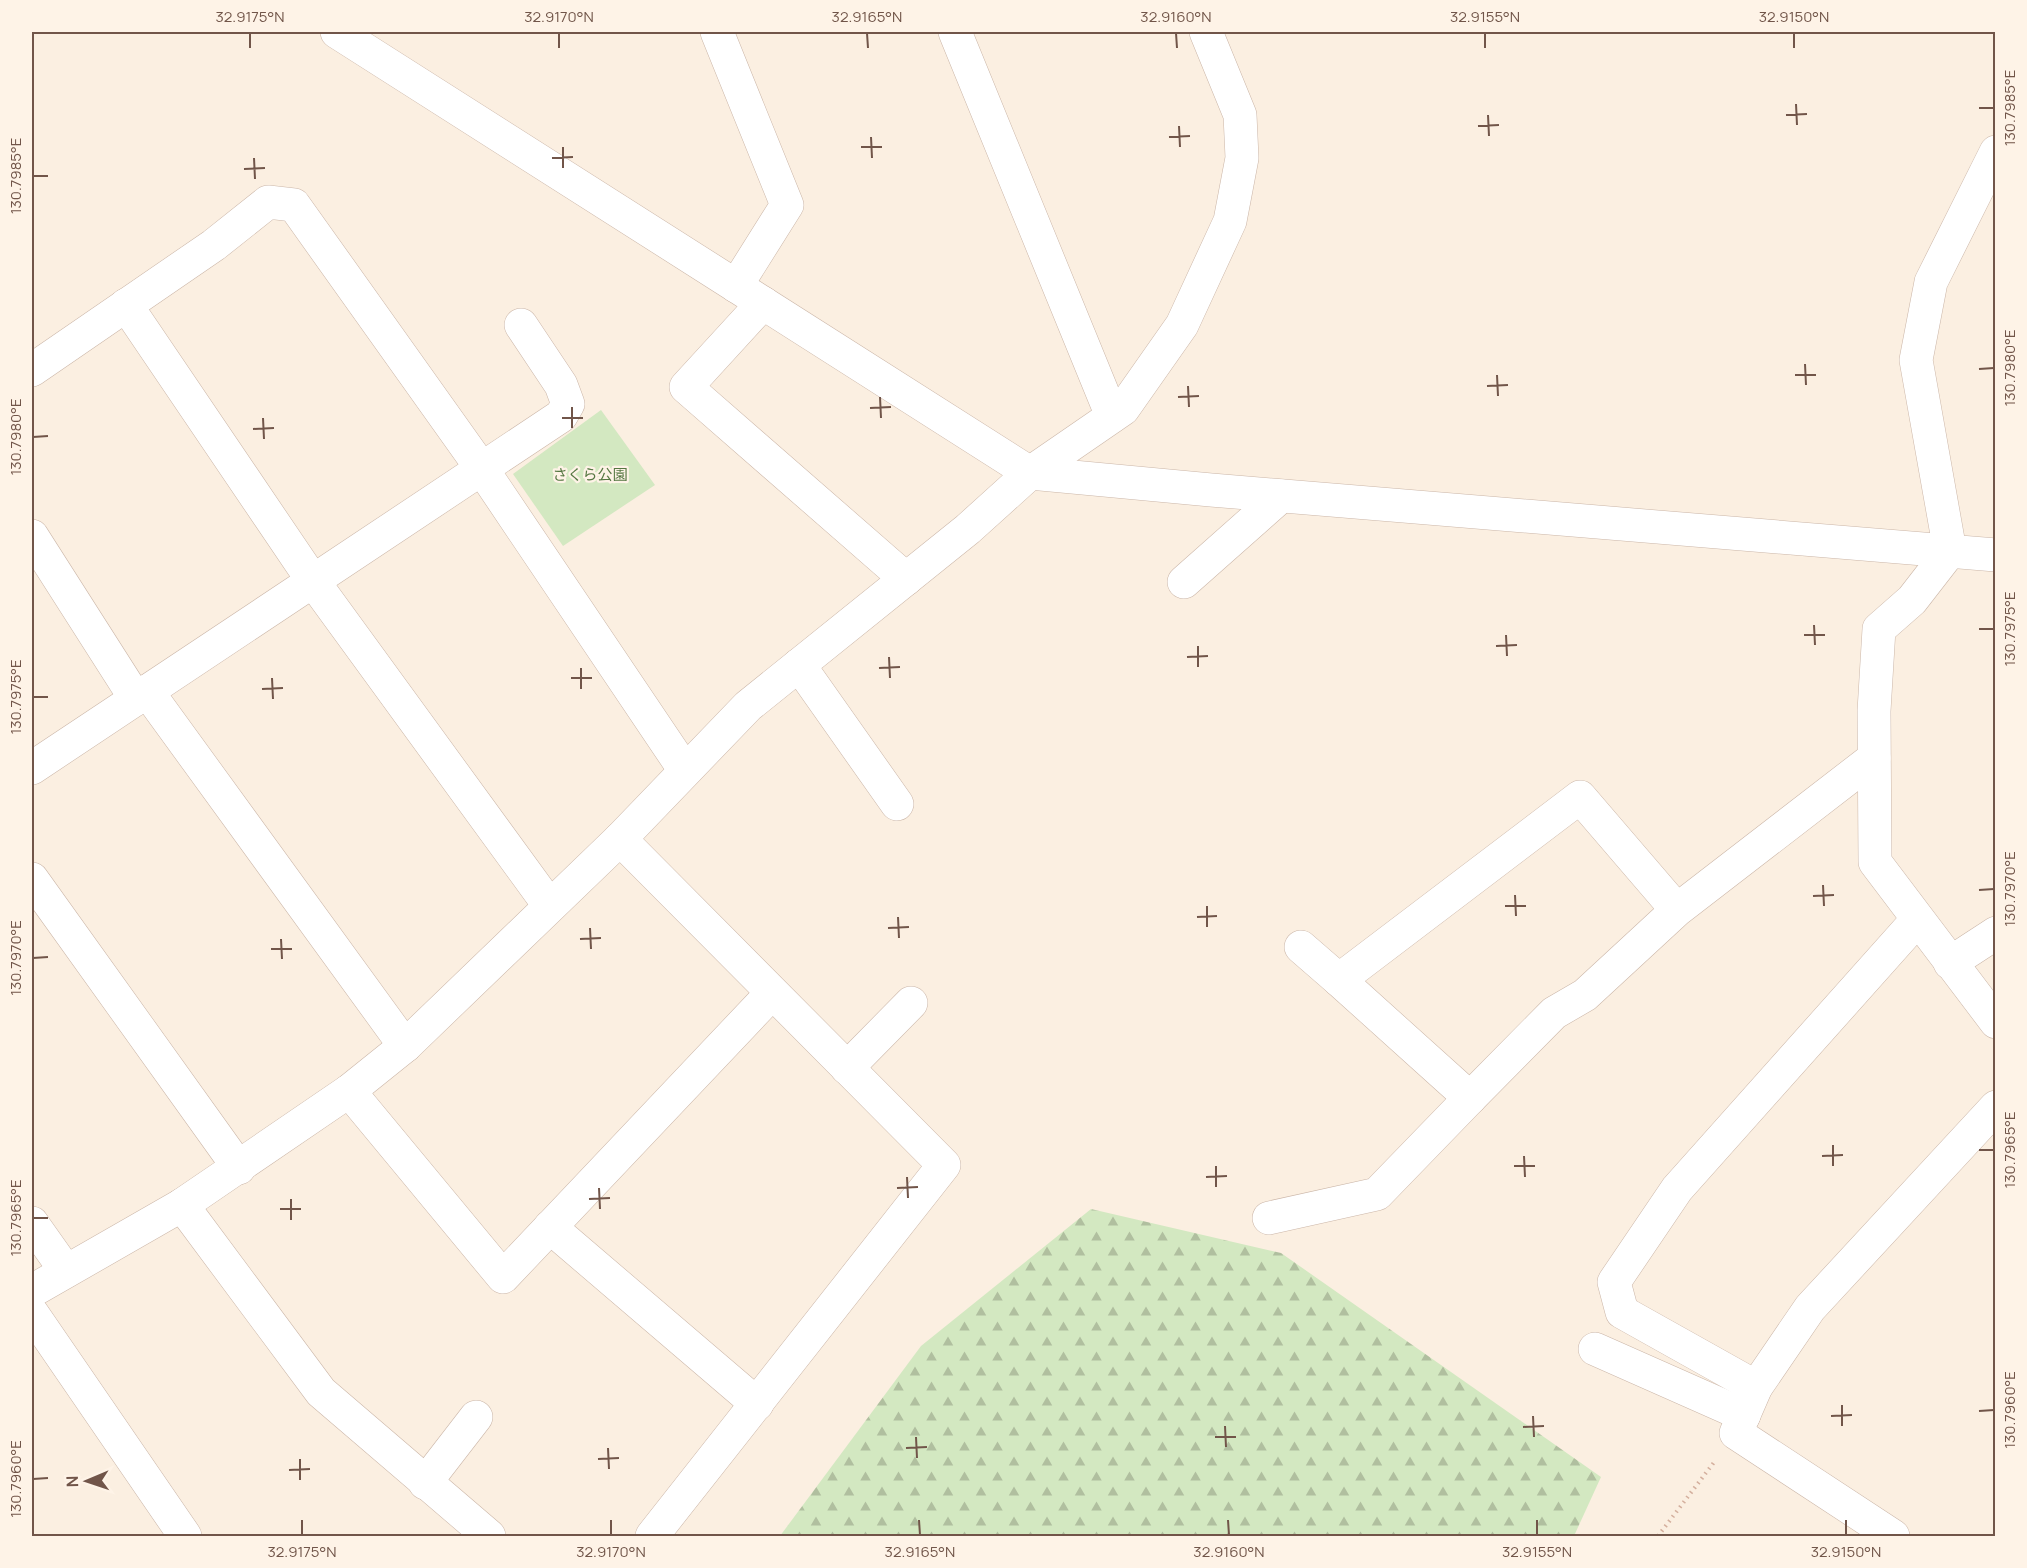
<svg xmlns="http://www.w3.org/2000/svg" width="2027" height="1568" viewBox="0 0 2027 1568" font-family="Manrope,'Noto Sans JP',sans-serif">
<style>
.green{fill:#d3e8c1}
.forest{fill:url(#forest-firs)}
.lines{fill:none;stroke-linecap:round;stroke-linejoin:round}
.street-casing{stroke:#cbb6a8;stroke-width:34}
.path{stroke:#d4af9d;stroke-width:4;stroke-dasharray:1.5 4.5;stroke-linecap:butt}
.street{stroke:#fff;stroke-width:33}
.ticks{fill:none;stroke:#715549;stroke-width:2}
.labels{text-anchor:middle;dominant-baseline:central;stroke-width:4.5;stroke-linejoin:round;paint-order:stroke}
.park-label{font-size:15px;fill:#557742;stroke:#fef3e7}
.neatline{fill:none;stroke:#715549;stroke-width:2}
.ticks-label{font-size:15px;text-anchor:middle;fill:#715549}
</style>
<defs>
<pattern id="forest-firs" width="22" height="20" patternUnits="userSpaceOnUse" patternTransform="scale(1.5)"><rect width="22" height="20" fill="#d3e8c1"/><path d="M5 1l3.5 6h-7zM16 11l3.5 6h-7z" fill="#b0bf9f"/></pattern>
</defs>
<rect width="100%" height="100%" fill="#fbefe1"/>
<polygon class="green" points="601,410 655,485 563,546 513,474"/>
<polygon class="forest" points="1091,1209 1281,1253 1601,1477 1574,1536 780,1536 921,1346"/>
<g class="lines">
<g class="street-casing">
<g id="street">
<polyline points="337,32 1030,473 1211,490 1996,555"/>
<polyline points="717,32 787,205 736,286"/>
<polyline points="955,32 1112,416"/>
<polyline points="1996,152 1931,282 1916,360 1950,551 1912,600 1879,629 1874,711 1875,862 1996,1022"/>
<polyline points="763,303 686,387 906,579"/>
<polyline points="126,305 313,581 549,905"/>
<polyline points="32,370 214,245 268,202 294,205 482,469 684,769"/>
<polyline points="32,536 136,699"/>
<polyline points="1184,582 1281,496"/>
<polyline points="799,665 897,804"/>
<polyline points="147,691 405,1046"/>
<polyline points="32,768 561,416 568,404 561,385 521,325"/>
<polyline points="620,839 944,1165 652,1536"/>
<polyline points="32,879 239,1168"/>
<polyline points="1677,910 1585,995 1554,1013 1470,1098 1339,980 1580,797 1677,910 1874,758"/>
<polyline points="1301,947 1339,980"/>
<polyline points="1950,963 1996,933"/>
<polyline points="847,1068 911,1003"/>
<polyline points="349,1091 503,1277 772,993"/>
<polyline points="182,1205 321,1392 489,1536"/>
<polyline points="1269,1218 1377,1194 1470,1098"/>
<polyline points="32,1223 66,1271"/>
<polyline points="550,1227 757,1404"/>
<polyline points="32,1291 182,1205 349,1091 405,1046 620,839 748,706 968,529 1030,473 1123,409 1182,325 1230,221 1242,158 1240,115 1206,32"/>
<polyline points="32,1313 185,1536"/>
<polyline points="1595,1349 1744,1415"/>
<polyline points="1756,1387 1622,1312 1614,1282 1677,1189 1917,920"/>
<polyline points="425,1483 476,1417"/>
<polyline points="1893,1536 1736,1433 1756,1387 1810,1308 1996,1107"/>
</g>
</g>
<polyline class="path" points="1658,1536 1715,1461"/>
<use href="#street" class="street"/>
</g>
<path class="ticks" d="M 250,33 L 250,48M 559,33 L 559,48M 867,33 L 868,48M 1176,33 L 1177,48M 1485,33 L 1485,48M 1794,33 L 1794,48M 1796,104 L 1797,125M 1979,108 L 1994,108M 1488,115 L 1489,136M 1786,115 L 1807,114M 1179,126 L 1180,147M 1478,126 L 1499,125M 871,137 L 872,158M 1169,137 L 1190,136M 563,147 L 563,168M 861,147 L 882,147M 254,158 L 255,179M 552,158 L 573,157M 244,169 L 265,168M 33,176 L 48,176M 1805,364 L 1806,385M 1979,369 L 1994,368M 1497,375 L 1498,396M 1795,375 L 1816,375M 1188,386 L 1189,407M 1487,386 L 1508,385M 880,397 L 881,418M 1178,397 L 1199,396M 572,407 L 572,428M 870,408 L 891,407M 263,418 L 264,439M 562,418 L 583,418M 253,429 L 274,428M 33,437 L 48,436M 1814,625 L 1815,645M 1979,629 L 1994,629M 1506,635 L 1507,656M 1804,635 L 1825,635M 1198,646 L 1198,667M 1496,646 L 1517,645M 889,657 L 890,678M 1187,657 L 1208,656M 581,668 L 581,689M 879,668 L 900,667M 272,678 L 273,699M 571,678 L 592,678M 262,689 L 283,688M 33,697 L 48,697M 1823,885 L 1824,906M 1979,890 L 1994,889M 1515,895 L 1516,916M 1813,896 L 1834,895M 1207,906 L 1207,927M 1505,906 L 1526,906M 898,917 L 899,938M 1197,917 L 1217,916M 590,928 L 591,949M 888,928 L 909,927M 281,939 L 282,959M 580,939 L 601,938M 271,949 L 292,949M 33,958 L 48,957M 1833,1145 L 1833,1166M 1979,1150 L 1994,1150M 1524,1156 L 1525,1177M 1822,1156 L 1843,1155M 1216,1166 L 1216,1187M 1514,1166 L 1535,1166M 907,1177 L 908,1198M 1206,1177 L 1227,1176M 599,1188 L 600,1209M 897,1188 L 918,1187M 291,1199 L 291,1220M 589,1199 L 610,1198M 280,1209 L 301,1209M 33,1218 L 48,1218M 1842,1405 L 1842,1426M 1979,1411 L 1994,1410M 1533,1416 L 1534,1437M 1831,1416 L 1852,1415M 1225,1426 L 1226,1447M 1523,1427 L 1544,1426M 916,1437 L 917,1458M 1215,1437 L 1236,1437M 608,1448 L 609,1469M 906,1448 L 927,1447M 300,1459 L 300,1480M 598,1459 L 619,1458M 289,1470 L 310,1469M 33,1479 L 48,1478M 302,1520 L 302,1535M 611,1520 L 611,1535M 919,1520 L 920,1535M 1228,1520 L 1229,1535M 1537,1520 L 1537,1535M 1846,1520 L 1846,1535"/>
<g class="labels">
<g class="park-label">
<text x="590" y="474">さくら公園</text>
</g>
</g>
<rect width="2027" height="1568" fill="none" stroke="#fef3e7" stroke-width="66"/>
<g transform="translate(87 1481) rotate(268)" stroke="#fef3e7" stroke-width="4.5" paint-order="stroke">
<path d="M0-4.5L10 22L0 15L-10 22Z" fill="#715549"/>
<text y="-9" font-size="16" font-weight="bold" text-anchor="middle" fill="#715549">N</text>
</g>
<rect x="33" y="33" width="1961" height="1502" class="neatline"/>
<g class="ticks-label">
<text x="250" y="22">32.9175°N</text>
<text x="559" y="22">32.9170°N</text>
<text x="867" y="22">32.9165°N</text>
<text x="1176" y="22">32.9160°N</text>
<text x="1485" y="22">32.9155°N</text>
<text x="1794" y="22">32.9150°N</text>
<text transform="translate(2010 108) rotate(-90)" y="5">130.7985°E</text>
<text transform="translate(16 176) rotate(-90)" y="5">130.7985°E</text>
<text transform="translate(2010 368) rotate(-90)" y="5">130.7980°E</text>
<text transform="translate(16 437) rotate(-90)" y="5">130.7980°E</text>
<text transform="translate(2010 629) rotate(-90)" y="5">130.7975°E</text>
<text transform="translate(16 697) rotate(-90)" y="5">130.7975°E</text>
<text transform="translate(2010 889) rotate(-90)" y="5">130.7970°E</text>
<text transform="translate(16 958) rotate(-90)" y="5">130.7970°E</text>
<text transform="translate(2010 1150) rotate(-90)" y="5">130.7965°E</text>
<text transform="translate(16 1218) rotate(-90)" y="5">130.7965°E</text>
<text transform="translate(2010 1410) rotate(-90)" y="5">130.7960°E</text>
<text transform="translate(16 1479) rotate(-90)" y="5">130.7960°E</text>
<text x="302" y="1557">32.9175°N</text>
<text x="611" y="1557">32.9170°N</text>
<text x="920" y="1557">32.9165°N</text>
<text x="1229" y="1557">32.9160°N</text>
<text x="1537" y="1557">32.9155°N</text>
<text x="1846" y="1557">32.9150°N</text>
</g>
</svg>
